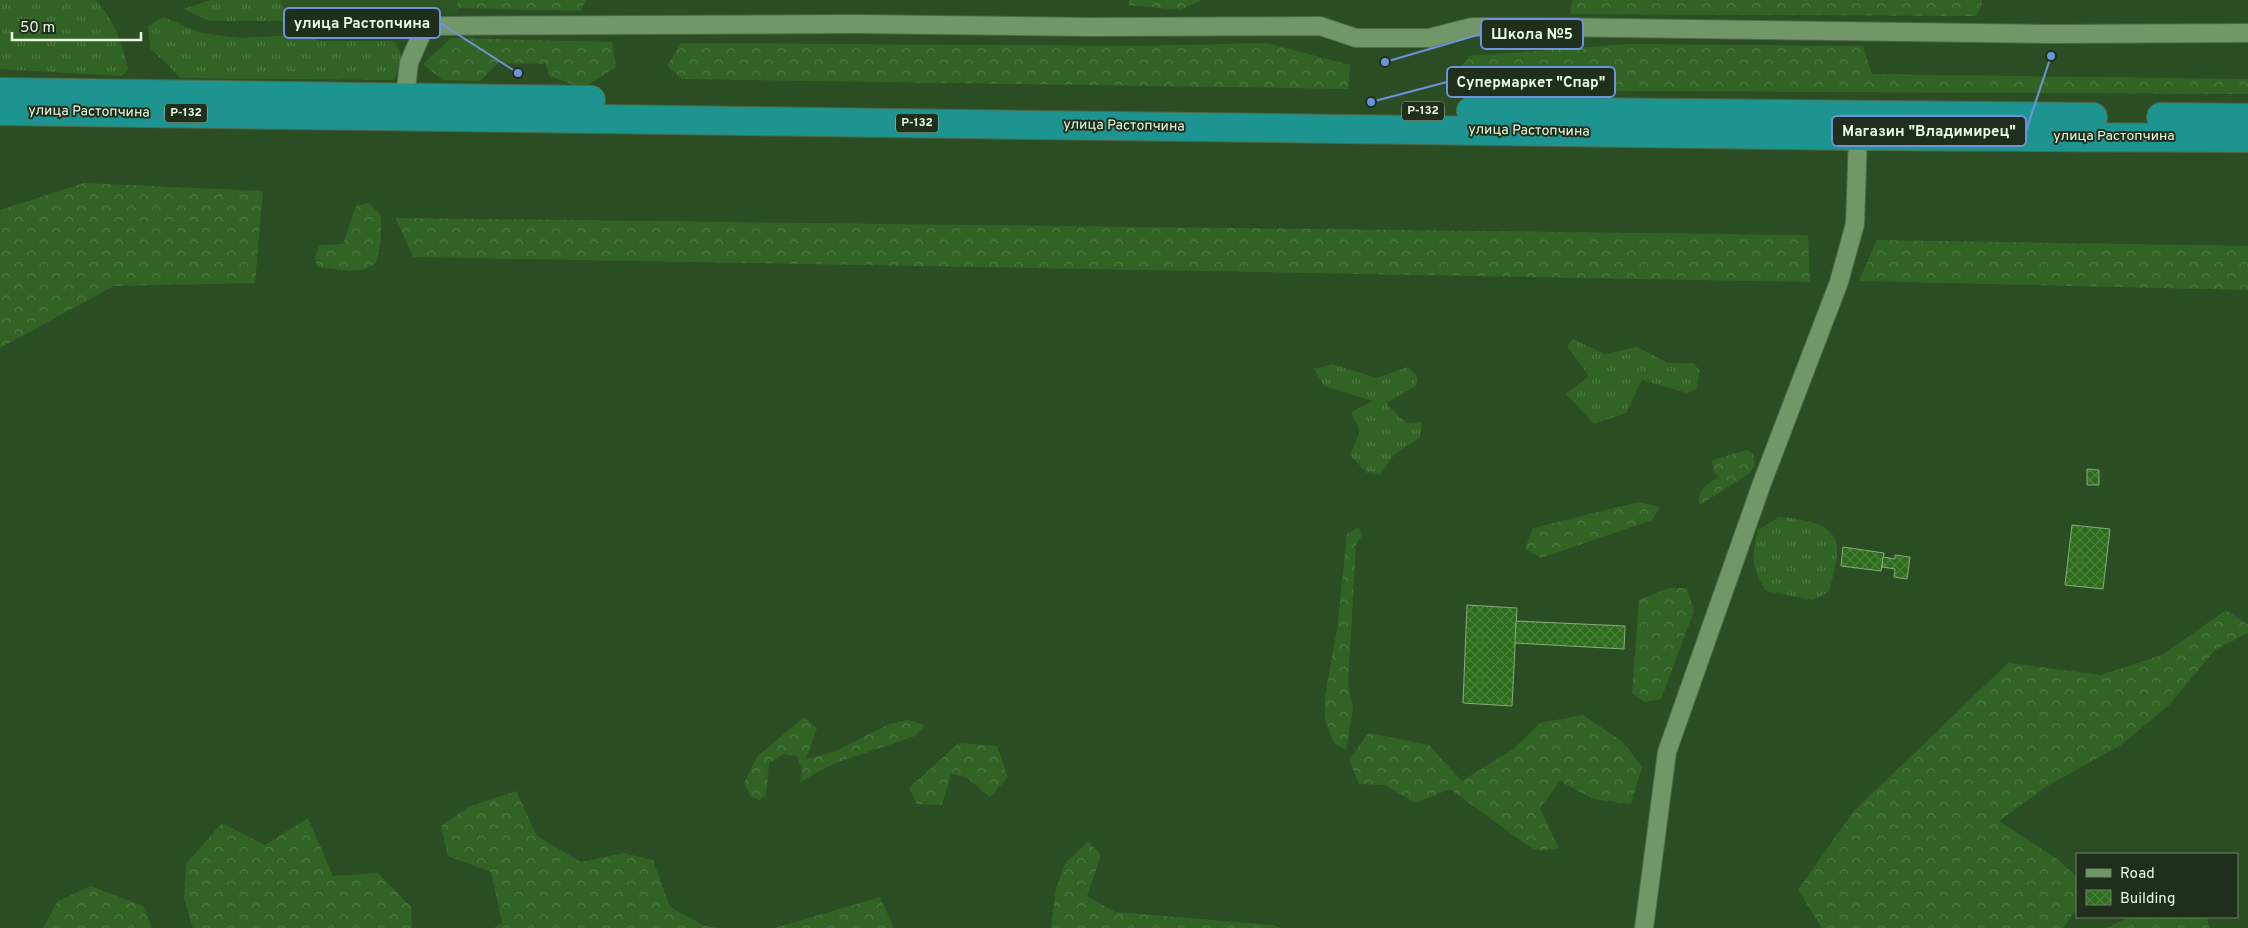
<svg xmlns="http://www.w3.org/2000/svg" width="2248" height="928" viewBox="0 0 2248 928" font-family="Overpass,sans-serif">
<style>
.built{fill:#2d5524}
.grass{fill:url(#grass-tufts)}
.forest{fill:url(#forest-crowns)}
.building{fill:url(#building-cross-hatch);stroke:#85ac7d}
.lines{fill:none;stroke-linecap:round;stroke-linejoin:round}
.minor-casing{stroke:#4c6b45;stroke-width:20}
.trunk-casing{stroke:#4c6b45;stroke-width:30}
.minor{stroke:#719769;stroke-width:18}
.trunk{stroke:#1e9490;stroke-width:28}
.labels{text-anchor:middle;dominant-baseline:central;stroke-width:4;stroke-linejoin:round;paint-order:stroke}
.shield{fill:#1f2f1c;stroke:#aabea6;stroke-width:1}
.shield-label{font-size:12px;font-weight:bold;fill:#e6fbe1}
.street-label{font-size:14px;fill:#e6fbe1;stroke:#1f2f1c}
.leader{fill:none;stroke:#6d93dc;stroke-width:2}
.callout-dot{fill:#6d93dc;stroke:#1f2f1c;stroke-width:2}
.callout{fill:#1f2f1c;stroke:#6d93dc;stroke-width:2}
.callout-label{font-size:15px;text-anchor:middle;font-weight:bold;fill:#e6fbe1}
</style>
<defs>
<pattern id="grass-tufts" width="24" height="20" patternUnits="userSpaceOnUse" patternTransform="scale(1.25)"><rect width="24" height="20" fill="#316325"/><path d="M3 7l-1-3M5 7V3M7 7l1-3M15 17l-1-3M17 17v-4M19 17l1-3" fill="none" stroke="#4f7a44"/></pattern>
<pattern id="forest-crowns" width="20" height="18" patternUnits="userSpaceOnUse" patternTransform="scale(1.25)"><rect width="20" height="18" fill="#316325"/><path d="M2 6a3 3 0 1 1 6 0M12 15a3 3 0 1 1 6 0" fill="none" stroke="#4f7a44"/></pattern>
<pattern id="building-cross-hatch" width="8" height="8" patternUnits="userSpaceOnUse" patternTransform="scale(1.25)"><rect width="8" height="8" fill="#2c6c1b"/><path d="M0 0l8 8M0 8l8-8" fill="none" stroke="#4b823c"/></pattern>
</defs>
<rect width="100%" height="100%" fill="#2b4d23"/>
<polygon class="built" points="279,0 459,0 458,14 290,15"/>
<g class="grass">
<path d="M 0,0 L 95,0 C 114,18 123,45 128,70 L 121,76 L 0,69 Z"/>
<polygon points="211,0 279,0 290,15 288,21 210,21 183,9"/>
<path d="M 163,17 L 201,33 L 240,38 L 310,34 L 319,41 L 394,41 C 405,58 403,64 393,80 L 181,78 L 150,48 L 148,26 Z"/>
<polygon points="1573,339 1604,354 1637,347 1668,363 1693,363 1700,371 1696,389 1687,393 1642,380 1626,413 1594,424 1566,394 1589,376 1567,346"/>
<polygon points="1332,364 1377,378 1408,367 1417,376 1416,386 1388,402 1388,406 1406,423 1422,422 1420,437 1394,455 1380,475 1367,473 1350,455 1360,431 1351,412 1373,401 1324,386 1314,369"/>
<path d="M 1779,517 C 1798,519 1834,521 1837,546 C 1838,560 1832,579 1829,592 L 1813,600 L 1766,591 C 1751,567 1751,558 1758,530 Z"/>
</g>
<g class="forest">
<polygon points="457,0 586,0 580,11 458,8"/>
<polygon points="1129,0 1202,0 1181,10 1129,5"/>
<polygon points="1572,0 1982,0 1982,5 1976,16 1570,14"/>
<polygon points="451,38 612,42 616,67 583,88 549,76 546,64 498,63 480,81 442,80 423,64"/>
<polygon points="681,43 1142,46 1266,43 1350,65 1348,89 682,79 667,66"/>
<polygon points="1630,44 1863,46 1872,74 2248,79 2248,94 1456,90 1458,71 1470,56"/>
<polygon points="84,183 263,191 255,283 114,286 0,348 0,210"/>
<path d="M 369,203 L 381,215 L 381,240 L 376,263 C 359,276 337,269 317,267 L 315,256 L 320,245 L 343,244 L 356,206 Z"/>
<polygon points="396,218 1808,235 1810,282 413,257"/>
<polygon points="1877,240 2248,246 2248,290 1859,281"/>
<path d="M 1747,450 L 1753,454 L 1755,464 L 1750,473 L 1700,505 C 1695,490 1709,484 1719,476 L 1714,473 L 1712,460 Z"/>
<polygon points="1638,502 1660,507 1652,520 1541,558 1525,549 1533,528"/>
<polygon points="1359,527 1362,535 1356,545 1348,684 1353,708 1346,750 1334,743 1325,720 1325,696 1337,630 1347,534"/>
<polygon points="1668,588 1687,588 1694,611 1661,699 1645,702 1632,693 1639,600"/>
<polygon points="2226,610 2248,625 2248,633 2215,650 2168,706 2121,745 2047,786 1999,821 2057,859 2077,877 2077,908 2063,928 1822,928 1798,890 1853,812 2008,663 2101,675 2162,655"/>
<polygon points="1583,715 1623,742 1642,767 1631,804 1593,799 1560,781 1540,808 1559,849 1534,850 1450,789 1415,803 1385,785 1359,784 1349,759 1369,733 1429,745 1462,781 1513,749 1540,723"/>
<polygon points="804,717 817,728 806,759 834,752 889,724 908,720 925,725 915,736 833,764 800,782 802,770 797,756 784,754 769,763 766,795 760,800 751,797 744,783 757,757"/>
<polygon points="959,743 997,746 1008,777 990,797 966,777 951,774 942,805 917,804 909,788"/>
<polygon points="516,791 537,836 581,862 623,853 653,860 670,907 705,926 719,928 494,928 502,922 491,872 448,856 441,826 468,807"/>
<polygon points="308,818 333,876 378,873 411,907 412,928 193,928 184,899 186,864 222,823 265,845"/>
<polygon points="1088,842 1101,855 1087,896 1115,912 1274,925 1279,928 1051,928 1056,889 1065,863"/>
<polygon points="91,886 143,906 152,928 43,928 58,901"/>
<polygon points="880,897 894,928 775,928"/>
<polygon points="2129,917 2207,917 2209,928 2107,928"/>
</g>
<g class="building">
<polygon points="2087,469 2099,470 2099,485 2087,485"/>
<polygon points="2072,525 2110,529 2103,589 2065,585"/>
<polygon points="1843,547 1884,553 1881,571 1841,566"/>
<polygon points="1895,555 1910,557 1907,579 1894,577 1895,569 1882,567 1883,557 1895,559"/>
<polygon points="1467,605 1517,608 1512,706 1463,703"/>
<polygon points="1516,621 1625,626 1624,649 1515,643"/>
</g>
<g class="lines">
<g class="minor-casing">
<g id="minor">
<polyline points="405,97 409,63 425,26 855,24 1089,27 1320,26 1356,38 1429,38 1472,27 1549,27 2050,34 2248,33"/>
<polyline points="1644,928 1667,752 1762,483 1839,282 1855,224 1858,136"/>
</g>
</g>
<g class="trunk-casing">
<g id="trunk">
<polyline points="0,92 591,100"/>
<polyline points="0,111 1858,136 2248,138"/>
<polyline points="1471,111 2093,117"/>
<polyline points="2161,117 2248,118"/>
</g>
</g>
<use href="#minor" class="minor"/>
<use href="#trunk" class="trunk"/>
</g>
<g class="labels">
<g class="shield">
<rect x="1402" y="101.5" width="42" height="19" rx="4"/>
<rect x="165" y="103.5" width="42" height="19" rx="4"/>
<rect x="896" y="113.5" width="42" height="19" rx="4"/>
</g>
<g class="shield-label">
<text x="1423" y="111">Р-132</text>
<text x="186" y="113">Р-132</text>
<text x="917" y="123">Р-132</text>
</g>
<g class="street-label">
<text transform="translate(89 112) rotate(1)">улица Растопчина</text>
<text transform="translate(1124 126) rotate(1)">улица Растопчина</text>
<text transform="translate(1529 131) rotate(1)">улица Растопчина</text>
<text x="2114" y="136">улица Растопчина</text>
</g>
</g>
<path class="leader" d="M518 73L440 23M1385 62L1481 34M1371 102L1447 82M2051 56L2026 131"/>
<g class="callout-dot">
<circle cx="518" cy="73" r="5"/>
<circle cx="1385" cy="62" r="5"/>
<circle cx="1371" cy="102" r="5"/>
<circle cx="2051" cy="56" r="5"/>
</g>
<g class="callout">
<rect x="284" y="8" width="156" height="30" rx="5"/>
<rect x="1481" y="19" width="102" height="30" rx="5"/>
<rect x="1447" y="67" width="168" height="30" rx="5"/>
<rect x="1832" y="116" width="194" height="30" rx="5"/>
</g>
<g class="callout-label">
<text x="362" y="28">улица Растопчина</text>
<text x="1532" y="39">Школа №5</text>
<text x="1531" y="87">Супермаркет "Спар"</text>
<text x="1929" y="136">Магазин "Владимирец"</text>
</g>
<rect x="2076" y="853" width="162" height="65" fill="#1f2f1c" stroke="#6f816b"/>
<rect x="2086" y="869" width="25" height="8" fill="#719769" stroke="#6f816b"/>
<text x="2120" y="878" font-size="15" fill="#e6fbe1">Road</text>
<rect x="2086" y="890" width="25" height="15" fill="url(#building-cross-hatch)" stroke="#6f816b"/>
<text x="2120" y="903" font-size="15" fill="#e6fbe1">Building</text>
<path d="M12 32v8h129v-8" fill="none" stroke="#e6fbe1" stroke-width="2.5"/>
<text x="20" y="32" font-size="15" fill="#e6fbe1" stroke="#1f2f1c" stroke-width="4" paint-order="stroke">50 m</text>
</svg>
